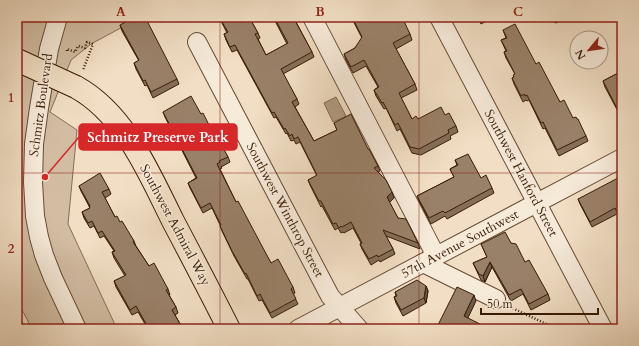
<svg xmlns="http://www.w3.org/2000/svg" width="639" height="346" viewBox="0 0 639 346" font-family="Cardo,serif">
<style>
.green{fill:#d2bda3;stroke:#866c54}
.water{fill:#b29c83;stroke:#826850}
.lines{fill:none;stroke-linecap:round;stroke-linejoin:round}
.stream{stroke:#826850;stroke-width:4.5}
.minor-casing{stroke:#674c34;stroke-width:20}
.major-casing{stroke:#391b04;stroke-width:24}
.path{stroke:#391b04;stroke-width:2.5;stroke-dasharray:1 2;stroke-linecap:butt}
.minor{stroke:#f6ead9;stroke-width:18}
.major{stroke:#f1dec4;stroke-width:22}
.major-bridge-casing{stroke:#391b04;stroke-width:24;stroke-linecap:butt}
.major-bridge{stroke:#f1dec4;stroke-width:22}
.wall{fill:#846e59;stroke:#391b04}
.shaded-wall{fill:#6b5a49;stroke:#391b04}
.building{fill:#998068;stroke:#391b04}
.grid{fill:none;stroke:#8f2418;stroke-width:1;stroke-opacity:0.55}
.labels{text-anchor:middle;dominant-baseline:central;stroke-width:3;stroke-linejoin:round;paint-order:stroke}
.street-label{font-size:13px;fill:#391b04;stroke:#f6ead9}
.leader{fill:none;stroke:#d62828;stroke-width:1.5}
.callout-dot{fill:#d62828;stroke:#f6ead9;stroke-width:1.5}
.callout{fill:#d62828;stroke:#d62828;stroke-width:1.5}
.callout-label{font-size:14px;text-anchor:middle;font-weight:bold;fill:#fff}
.neatline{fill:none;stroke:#8f2418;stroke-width:1.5}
.grid-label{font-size:13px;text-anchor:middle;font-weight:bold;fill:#8f2418}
</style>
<rect width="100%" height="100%" fill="#f1dec4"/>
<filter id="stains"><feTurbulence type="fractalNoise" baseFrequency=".005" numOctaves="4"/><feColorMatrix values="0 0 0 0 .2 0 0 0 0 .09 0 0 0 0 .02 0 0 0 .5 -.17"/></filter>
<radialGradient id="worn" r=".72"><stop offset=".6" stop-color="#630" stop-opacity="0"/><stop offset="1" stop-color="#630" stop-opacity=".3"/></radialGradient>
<polygon class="green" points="17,17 141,17 91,44 71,60 50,112 77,130 68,224 117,329 32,329 17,300"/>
<polygon class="water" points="336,97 346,116 333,122 324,103"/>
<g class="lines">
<polyline class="stream" points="17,317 24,329"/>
<g class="minor-casing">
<g id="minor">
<polyline points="58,17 49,49 39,108 34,144 33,182 35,216 39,237 44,255 53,278 77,329"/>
<polyline points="312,17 436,256"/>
<polyline points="439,17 603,329"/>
<polyline points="197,42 330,296 359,329"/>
<polyline points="423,263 496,299"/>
<polyline points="298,329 622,158"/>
</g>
</g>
<g class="major-casing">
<path id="major" d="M 76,87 C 125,114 149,173 173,221 C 192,257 211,293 229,329"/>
</g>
<g class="path">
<polyline points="67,51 67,49 75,52 78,46 85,48 87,42 93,44 83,70"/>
<polyline points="510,307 557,329"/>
</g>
<use href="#minor" class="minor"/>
<use href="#major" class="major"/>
<g class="major-bridge-casing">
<polyline id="major-bridge" points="17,60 76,87"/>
</g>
<use href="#major-bridge" class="major-bridge"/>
</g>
<g class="wall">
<polygon points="219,17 249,17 258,33 260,38 258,39 266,55 287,44 273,17 295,17 297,21 296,22 312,52 314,57 283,74 297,99 299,104 295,107 314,141 337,130 334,123 368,149 378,166 380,171 378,172 394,198 389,202 398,218 418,243 420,249 386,236 393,249 395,254 380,262 379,260 371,265 362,249 360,244 361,243 353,228 344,233 343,232 341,233 338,228 335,230 322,206 321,207 310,185 308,180 317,176 300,142 296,144 294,140 291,141 287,133 286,134 276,117 274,118 237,50 232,52 226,40 224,34 227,33"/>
<polygon points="351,17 389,17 391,20 401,20 410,34 412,40 396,49 415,84 417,90 401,98 412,119 418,119 445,115 456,126 458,132 450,136 451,139 421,155 412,153 400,129 397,131 386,108 384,109 376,96 374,90 378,87 366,66 353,73 346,60 344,54 355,48 362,38"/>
<polygon points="478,17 494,17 481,24"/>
<polygon points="548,17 567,17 556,23 549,19"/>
<polygon points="120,25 177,79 179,84 153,98 147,85 145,86 136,69 134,63 139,61 122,31"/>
<polygon points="503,30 536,64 560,102 586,136 588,141 559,156 545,128 543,129 529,100 527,101 526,100 523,102 514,84 512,78 514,77 515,74 506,58 504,52 506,51 501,40 506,38"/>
<polygon points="622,71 622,119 605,87 603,81"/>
<polygon points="163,112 201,114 228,157 230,162 221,167 222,168 220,169 236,202 271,263 293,287 295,293 293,294 298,304 272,318 262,300 259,301 248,279 247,279 234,256 222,231 220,226 220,225 212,208 203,213 190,188 188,183 196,178 165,117"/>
<polygon points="455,160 481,178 492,188 494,193 447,219 445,216 431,224 419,201 417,196 454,177 450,169 457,165"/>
<polygon points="622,185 622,224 617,214 592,227 580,204 578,199"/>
<polygon points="79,186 109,189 111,194 105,198 115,217 120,222 134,241 136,246 149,266 168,289 170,295 169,295 176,307 178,313 175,315 183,329 148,329 138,312 132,315 116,287 114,281 125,276 114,258 112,252 114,251 104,236 100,238 94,226 90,228 84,218 82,212 90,208 81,191"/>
<polygon points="511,243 548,294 550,300 531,310 523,294 511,301 492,267 485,282 481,280 473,263 487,257 481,244"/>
<polygon points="426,286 428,291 426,303 403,316 396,303 394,297 396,296 395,292"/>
</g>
<g class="shaded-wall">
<polygon points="392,192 394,198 389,203 387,197"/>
<polygon points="490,262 492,267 485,282 483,276"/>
<polygon points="426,286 428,291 426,303 424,298"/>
<polygon points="474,295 476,301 466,322 464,316"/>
</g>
<g class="building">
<polygon points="135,17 145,17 177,79 151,92 145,80 143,81 134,63 139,60 120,25"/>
<polygon points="219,17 249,17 258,33 255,34 266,55 288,43 274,17 293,17 312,52 281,69 297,99 292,102 314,141 337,130 334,123 351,114 368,149 369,149 378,166 374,168 386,180 392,192 387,197 398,218 406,219 418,243 383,230 393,249 378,257 377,255 369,259 360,244 362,243 351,222 342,227 341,226 339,228 336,223 333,224 321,201 319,201 308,180 317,175 298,137 294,139 292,134 290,136 285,128 284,129 274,112 272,113 235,45 230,47 224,34 228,32"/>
<polygon points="352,17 389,17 391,20 397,17 399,17 401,20 403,19 410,34 393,43 415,84 399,93 412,119 416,116 418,119 441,107 445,115 449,113 456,126 448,130 449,133 419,149 410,147 398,123 395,125 383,102 382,103 374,90 379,87 364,60 351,67 344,54 355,48 362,37"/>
<polygon points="515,24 536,64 539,62 560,102 564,100 573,118 576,117 577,119 578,119 586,136 557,150 543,122 541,123 527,95 525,96 524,94 521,96 512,78 514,77 513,75 515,74 504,52 507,51 501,40 507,38 503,30"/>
<polygon points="622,71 622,113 620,114 603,81"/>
<polygon points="191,96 201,114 203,113 217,141 219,140 228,157 219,161 220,162 217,164 236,202 238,201 271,263 278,259 293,287 291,289 296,299 270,313 260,294 257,296 246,273 245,274 232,251 220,226 221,225 210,203 201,208 188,183 197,178 163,112"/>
<polygon points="468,154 481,178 486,175 492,188 445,213 443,211 429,218 417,196 454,177 450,169 458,165 455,160"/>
<polygon points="100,173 109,189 102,192 115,217 117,216 120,222 122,221 134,241 133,242 149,266 154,263 168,289 166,290 176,307 172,310 183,329 149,329 136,306 130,310 114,281 126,275 112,252 115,251 102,231 98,233 92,221 88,223 82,212 90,208 89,206 90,206 79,186"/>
<polygon points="618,178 622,185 622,222 615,208 590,222 578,199"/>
<polygon points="505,232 511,243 516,244 525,262 529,260 548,294 529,304 521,289 509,295 490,262 483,276 479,274 473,263 487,257 481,244"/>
<polygon points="417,280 426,286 424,298 401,310 394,297 397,296 395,292"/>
<polygon points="457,287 474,295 464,316 490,329 436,329"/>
</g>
<path class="grid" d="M 220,17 L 220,329M 419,17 L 419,329M 17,173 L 622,173"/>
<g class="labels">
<g class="street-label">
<text transform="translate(41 105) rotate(-82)">Schmitz Boulevard</text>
<text transform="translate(521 173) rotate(62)">Southwest Hanford Street</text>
<text transform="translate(285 210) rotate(62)">Southwest Winthrop Street</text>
<text transform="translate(175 225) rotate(62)">Southwest Admiral Way</text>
<text transform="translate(460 244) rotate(-28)">57th Avenue Southwest</text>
</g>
</g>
<path class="leader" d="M45 177L79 137"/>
<circle class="callout-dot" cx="45" cy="177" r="4"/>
<rect class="callout" x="79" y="124" width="158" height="26" rx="4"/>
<g class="callout-label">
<text x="158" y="142">Schmitz Preserve Park</text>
</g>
<rect width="639" height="346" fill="none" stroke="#f1dec4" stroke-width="44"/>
<g transform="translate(589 50) rotate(241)"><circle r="19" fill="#f6ead9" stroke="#aa9784"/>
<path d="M0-3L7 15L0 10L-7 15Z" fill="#8f2418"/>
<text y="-6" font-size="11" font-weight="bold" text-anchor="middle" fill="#391b04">N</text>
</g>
<path d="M481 308v6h117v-6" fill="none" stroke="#391b04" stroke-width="2"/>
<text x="487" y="308" font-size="12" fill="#391b04" stroke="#f6ead9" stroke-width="3" paint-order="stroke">50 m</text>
<rect x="22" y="22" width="595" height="302" class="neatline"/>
<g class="grid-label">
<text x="121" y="16">A</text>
<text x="320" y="16">B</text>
<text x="518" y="16">C</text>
<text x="11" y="102">1</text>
<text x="11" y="253">2</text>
</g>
<rect width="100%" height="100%" filter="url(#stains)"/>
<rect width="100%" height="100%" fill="url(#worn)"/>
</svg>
